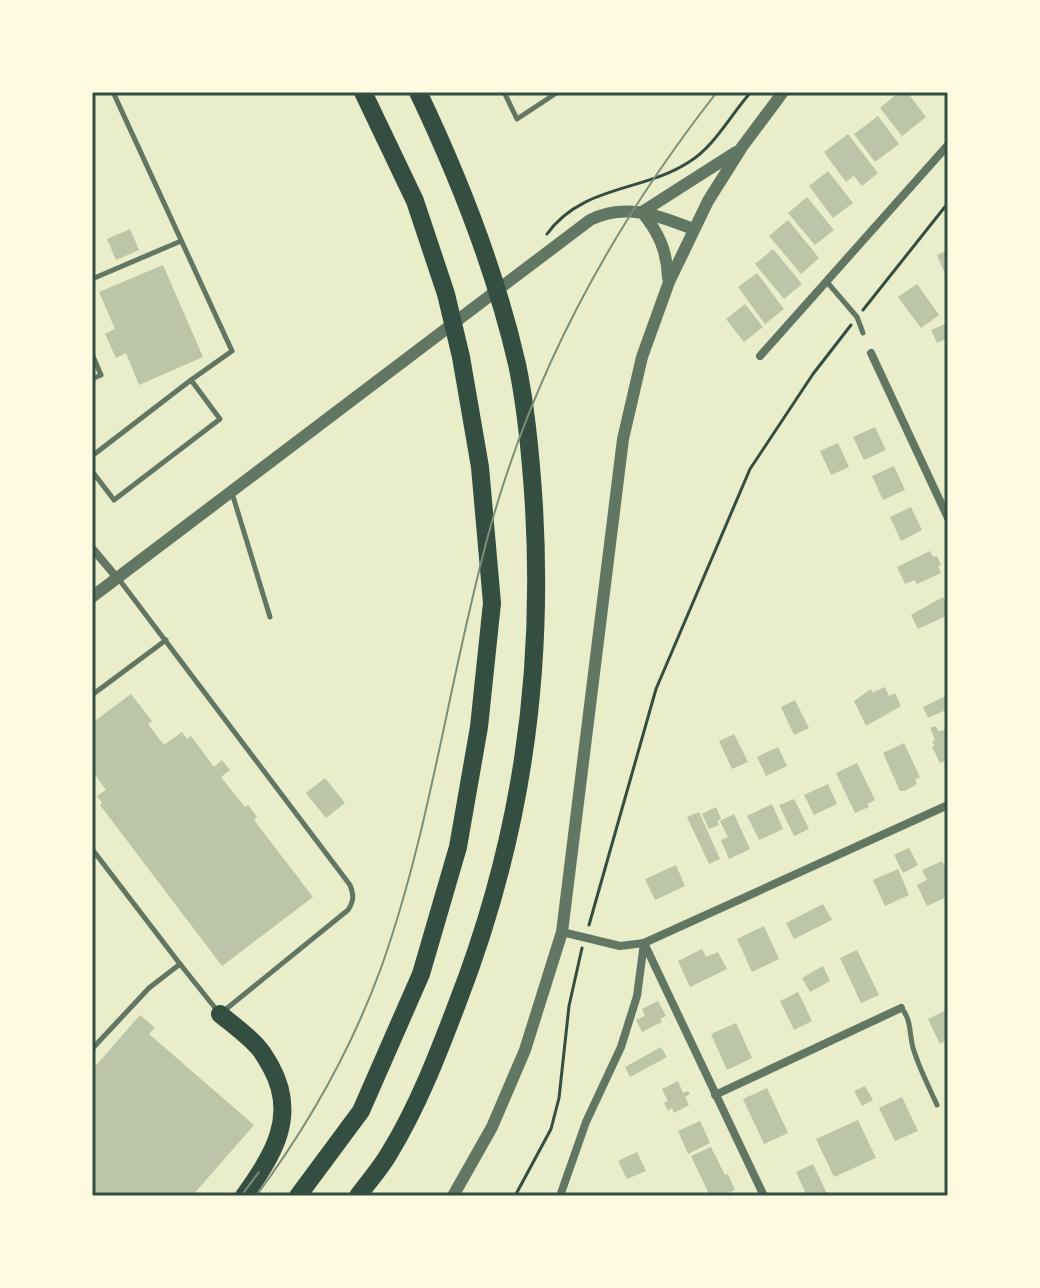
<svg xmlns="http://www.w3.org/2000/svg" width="1040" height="1288" viewBox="0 0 1040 1288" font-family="Signika,sans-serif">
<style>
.building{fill:#bcc5a7}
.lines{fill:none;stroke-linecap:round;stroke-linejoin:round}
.path{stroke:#344e41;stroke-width:3}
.service{stroke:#617663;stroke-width:5}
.minor{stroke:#617663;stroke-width:8}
.tertiary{stroke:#617663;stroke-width:12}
.motorway{stroke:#344e41;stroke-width:18}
.tram{stroke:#7c8e77;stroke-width:2}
.neatline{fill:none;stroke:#344e41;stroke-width:3}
</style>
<rect width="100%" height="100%" fill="#e9edc9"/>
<g class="building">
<polygon points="899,92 907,92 926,117 902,136 880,108"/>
<polygon points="878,116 899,144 875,162 854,134"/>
<polygon points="848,134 878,173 862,186 854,176 846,182 824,152"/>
<polygon points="828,171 853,203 833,218 809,186"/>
<polygon points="807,197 834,230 815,245 788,213"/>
<polygon points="788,220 819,258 801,274 769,236"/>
<polygon points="130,229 139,250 116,260 107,239"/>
<polygon points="773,249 802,284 784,299 755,264"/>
<polygon points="948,250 948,281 937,255"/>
<polygon points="163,265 203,357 139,385 126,353 116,358 105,334 115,329 99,292"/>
<polygon points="757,273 784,309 765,324 738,287"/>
<polygon points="917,284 939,315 921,328 898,297"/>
<polygon points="745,304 763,327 744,342 726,319"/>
<polygon points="948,323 948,338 937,343 931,330"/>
<polygon points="875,427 886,450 864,460 853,437"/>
<polygon points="838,443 849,467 831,475 820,451"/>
<polygon points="894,466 905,490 883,500 872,476"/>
<polygon points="911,507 922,530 901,541 890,517"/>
<polygon points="930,551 933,557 937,556 941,565 938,566 941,573 917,584 914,580 905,584 897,567"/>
<polygon points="943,597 948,606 948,615 918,629 911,615"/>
<polygon points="885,687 889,696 895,693 901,706 866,726 854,701 871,689 872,693"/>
<polygon points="131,694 152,721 148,724 164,745 182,732 187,739 191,736 214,767 222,760 230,770 221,777 245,807 248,805 257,817 254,820 313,897 222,966 100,805 102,803 97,796 106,790 96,776 92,777 92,771 95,768 92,767 92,723"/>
<polygon points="948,695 948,709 928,718 923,707"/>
<polygon points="795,700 809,728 794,735 781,707"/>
<polygon points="936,726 938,731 948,730 948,760 940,763 932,747 935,746 932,742 935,740 930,728"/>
<polygon points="734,734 748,762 732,769 719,741"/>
<polygon points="904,743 920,777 915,780 917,783 914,786 904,791 900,791 883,753"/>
<polygon points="778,747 787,766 766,776 757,757"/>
<polygon points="857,763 875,800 867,804 869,807 855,813 836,773"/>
<polygon points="325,778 345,803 326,818 306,793"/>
<polygon points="828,784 837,804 814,815 804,795"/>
<polygon points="794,799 809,829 794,836 779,805"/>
<polygon points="772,804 783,829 759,840 747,816"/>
<polygon points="716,807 721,819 717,821 719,825 709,829 702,814"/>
<polygon points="699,812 720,859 709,864 687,817"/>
<polygon points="734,814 750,849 729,859 721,840 728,837 720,821"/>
<polygon points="909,848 918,865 903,873 894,855"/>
<polygon points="942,861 948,873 948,896 927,906 917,885 927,880 922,870"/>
<polygon points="676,865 685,886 655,900 645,879"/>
<polygon points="898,869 909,895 885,906 873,880"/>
<polygon points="823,904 832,920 794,939 786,923"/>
<polygon points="764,926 779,959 752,972 737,939"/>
<polygon points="702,949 706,957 718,952 727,969 690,987 678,961"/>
<polygon points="857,950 879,995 861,1003 840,958"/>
<polygon points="823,966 830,981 810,992 802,978"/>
<polygon points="798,992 812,1021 794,1030 780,1001"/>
<polygon points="658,1001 666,1016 660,1019 662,1022 642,1032 636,1020 645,1016 642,1009"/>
<polygon points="948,1009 948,1040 940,1044 928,1019"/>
<polygon points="140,1015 155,1028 149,1034 254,1125 192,1196 92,1196 92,1070"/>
<polygon points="736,1023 752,1058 727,1070 711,1034"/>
<polygon points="661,1047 667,1057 630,1077 625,1067"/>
<polygon points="678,1081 683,1093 688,1091 690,1094 685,1097 689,1105 674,1113 672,1108 668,1111 664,1103 668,1101 662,1089"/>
<polygon points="865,1086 873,1100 862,1106 854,1091"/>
<polygon points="767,1088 788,1133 764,1144 743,1099"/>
<polygon points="902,1097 918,1131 895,1141 879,1108"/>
<polygon points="858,1120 876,1158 834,1177 816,1139"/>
<polygon points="700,1121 710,1143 688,1154 678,1131"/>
<polygon points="711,1147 725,1175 728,1174 735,1190 722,1196 710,1196 691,1156"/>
<polygon points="637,1152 646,1171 627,1179 618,1161"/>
<polygon points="813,1164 828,1196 807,1196 796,1172"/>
</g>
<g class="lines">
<g class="path">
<path d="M 547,234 C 582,185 643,192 689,162 C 715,146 731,114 751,92"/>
<polyline points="863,310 948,203"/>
<polyline points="589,925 656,689 750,469 813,374 851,325"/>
<polyline points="515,1196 551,1129 559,1098 569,1006 582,948"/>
</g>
<g class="service">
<polyline points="113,92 232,351 191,380"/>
<polyline points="504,92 517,119 558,92"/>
<polyline points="92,279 181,241"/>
<polyline points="827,282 857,317 863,333"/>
<polyline points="92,354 101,375 92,379"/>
<polyline points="92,456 191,380 220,419 114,500 92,471"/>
<polyline points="232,493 270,617"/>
<path d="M 118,578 L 350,885 C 354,895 354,901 348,910 L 220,1014 L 180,964"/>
<polyline points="92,695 166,640"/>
<polyline points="92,849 180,964 149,988 92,1049"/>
<path d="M 902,1009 C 912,1020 909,1037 914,1051 C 920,1070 929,1087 937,1105"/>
</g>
<g class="minor">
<polyline points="871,353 948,518"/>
<polyline points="760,356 948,145"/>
<polyline points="92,548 117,578"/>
<polyline points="562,932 620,946 644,943 948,805"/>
<polyline points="644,943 764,1196"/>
<polyline points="715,1095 901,1008"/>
<polyline points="560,1196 586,1122 621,1047 637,996 644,943"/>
</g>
<g class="tertiary">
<polyline points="642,212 736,152"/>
<path d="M 642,212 C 659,233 667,251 668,278"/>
<path d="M 92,597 L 590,220 C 626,202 659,216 693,229"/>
<polyline points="453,1196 492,1127 525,1050 562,932 623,439 642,357 669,282 708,201 742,147 783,92"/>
</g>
<g class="motorway">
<path d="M 220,1014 C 232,1024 246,1034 257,1046 C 263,1052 267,1060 271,1067 C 298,1116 273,1155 244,1196"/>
<polyline points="298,1196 361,1111 421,974 458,847 479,727 492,603 480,467 461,357 446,294 415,201 363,92"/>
<path d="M 358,1196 C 368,1182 381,1168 390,1152 C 418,1106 438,1054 457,1004 C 520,842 544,681 534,507 C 531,459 527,411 517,364 C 495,269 460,180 418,92"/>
</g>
<g class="tram">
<polyline points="241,1196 259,1172"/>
<path d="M 256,1196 C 308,1126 351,1050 381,968 C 432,825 450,671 491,525 C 536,365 615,222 717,92"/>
</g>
</g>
<rect width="1040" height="1288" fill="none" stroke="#fefae0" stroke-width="188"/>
<rect x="94" y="94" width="852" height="1100" class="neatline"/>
</svg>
